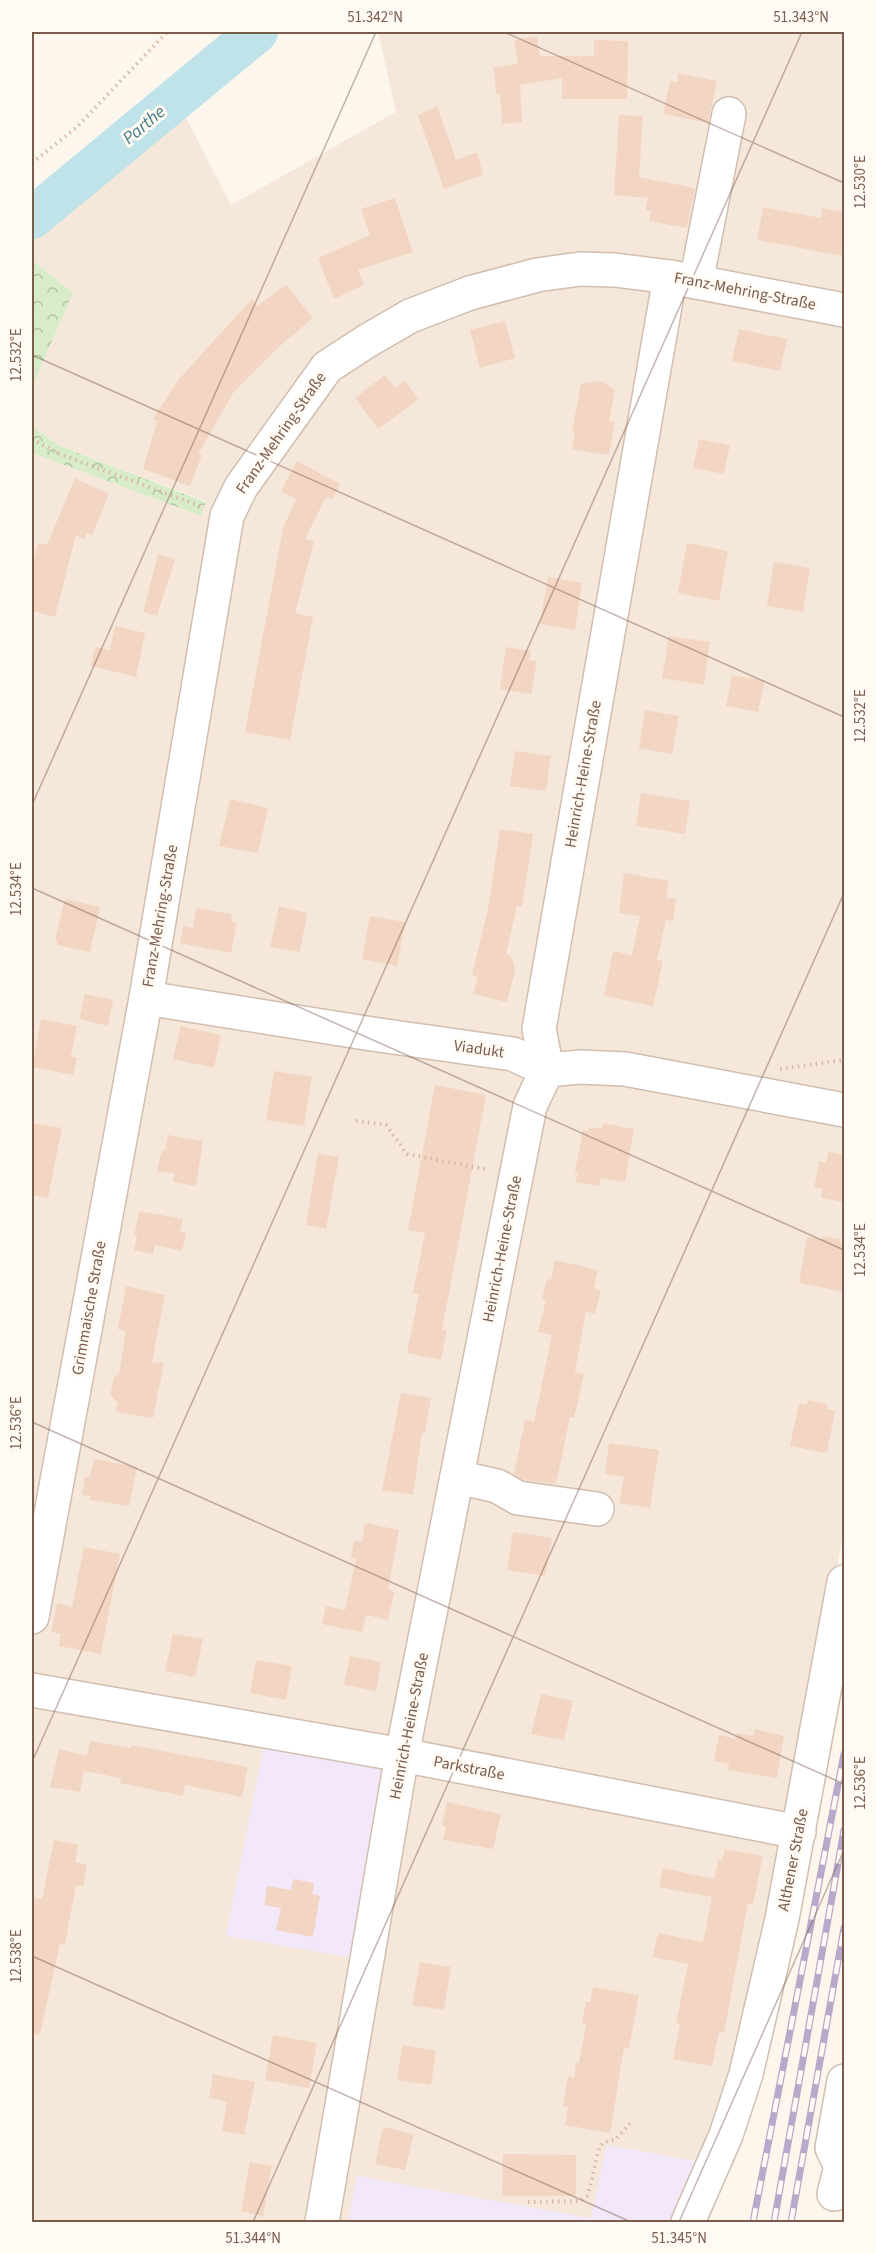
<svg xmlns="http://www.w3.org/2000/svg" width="876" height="2254" viewBox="0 0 876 2254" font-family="'Source Sans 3',sans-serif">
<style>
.residential{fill:#f5e8da}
.education{fill:#f3e8fa}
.park{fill:url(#park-crowns)}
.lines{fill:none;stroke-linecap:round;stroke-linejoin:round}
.river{stroke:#bfe3e8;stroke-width:42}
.building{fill:#f3d5c3}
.minor-casing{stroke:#d1beb0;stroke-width:36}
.path{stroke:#d9b8a5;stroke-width:4;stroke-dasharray:1.5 4.5;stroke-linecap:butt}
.minor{stroke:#fff;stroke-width:33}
.rail-casing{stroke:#b9a8c9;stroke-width:7}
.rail{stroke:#fffaf3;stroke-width:4.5;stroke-dasharray:14;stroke-linecap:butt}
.ticks{fill:none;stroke:#7a5c4d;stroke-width:1.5;stroke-opacity:0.45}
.labels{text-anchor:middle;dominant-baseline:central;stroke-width:6;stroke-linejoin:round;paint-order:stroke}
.street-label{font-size:16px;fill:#7a5c4d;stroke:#fffaf3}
.water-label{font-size:18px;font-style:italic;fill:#437c86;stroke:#fffaf3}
.neatline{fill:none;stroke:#7a5c4d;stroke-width:2}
.ticks-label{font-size:15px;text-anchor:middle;fill:#7a5c4d}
</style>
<defs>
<pattern id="park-crowns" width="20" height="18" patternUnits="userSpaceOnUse" patternTransform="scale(1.5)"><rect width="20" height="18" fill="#d8ecc9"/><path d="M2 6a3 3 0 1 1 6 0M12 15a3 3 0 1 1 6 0" fill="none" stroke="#b4c2a5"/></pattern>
</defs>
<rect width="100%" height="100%" fill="#fdf6ec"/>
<polygon class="residential" points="378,32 844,32 844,1528 787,1843 729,2098 695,2166 671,2222 32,2222 32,453 201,516 206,501 60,446 32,426 32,387 73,293 32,260 32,235 185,116 231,205 396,112"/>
<g class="education">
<polygon points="264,1746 387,1771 353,1958 226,1936"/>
<polygon points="607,2145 695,2161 670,2222 348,2222 357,2176 591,2218"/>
</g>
<g class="park">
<polygon points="32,260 73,293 32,387"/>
<polygon points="32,426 60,446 206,502 201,516 32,453"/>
</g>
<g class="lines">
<polyline class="river" points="32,218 257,32"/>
</g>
<g class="building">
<polygon points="537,36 540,56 594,56 594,40 628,41 627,99 562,99 562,78 520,85 522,122 502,124 500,94 496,94 494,67 518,64 514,40"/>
<polygon points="677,73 717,81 708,123 663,114 670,81 678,82"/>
<polygon points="437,106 456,160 477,152 483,175 444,189 418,115"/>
<polygon points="619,115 643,116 639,177 695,188 687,228 649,221 651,211 646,210 648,198 614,195"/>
<polygon points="395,198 413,252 358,270 364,285 334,299 318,258 370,235 361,209"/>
<polygon points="763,207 821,218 822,208 844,212 844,256 757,240"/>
<polygon points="286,285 313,318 281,345 233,393 198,454 202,455 190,486 143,469 157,421 153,419 179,379 252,299 257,306"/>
<polygon points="505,321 515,358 480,368 470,330"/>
<polygon points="739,329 787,339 780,371 732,361"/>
<polygon points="385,375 395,388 405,380 418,400 378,429 355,398"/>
<polygon points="601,381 615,390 609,421 615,422 609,455 572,449 575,432 572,431 581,384"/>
<polygon points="699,439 730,445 724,474 693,468"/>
<polygon points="297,461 340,484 332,500 326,497 305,539 314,541 295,613 313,617 290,740 245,732 283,528 296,499 281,491"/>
<polygon points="75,478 109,494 92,535 86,533 84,539 76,535 55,617 32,611 32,567 38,543 47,545"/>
<polygon points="687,543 728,551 719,601 678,593"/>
<polygon points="158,554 175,559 157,616 143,612"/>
<polygon points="774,562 810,568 803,612 767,606"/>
<polygon points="548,577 582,583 575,630 540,624"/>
<polygon points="115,626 145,633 136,677 91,666 95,647 110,650"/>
<polygon points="669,636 710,642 704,685 662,678"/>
<polygon points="506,647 531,651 529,660 537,661 531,694 500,689"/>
<polygon points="732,675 765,681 758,712 726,706"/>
<polygon points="645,710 679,716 672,754 639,748"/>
<polygon points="515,751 551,756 546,791 510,786"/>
<polygon points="641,793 690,801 685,834 636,826"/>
<polygon points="230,799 268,808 258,853 219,846"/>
<polygon points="500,829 533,834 522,907 517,906 506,954 510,955 514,963 515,972 507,1002 473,994 478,977 472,975 488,909"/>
<polygon points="624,873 669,881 666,898 676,899 673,921 666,920 657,960 663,961 653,1006 604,996 613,951 632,955 640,916 619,913"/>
<polygon points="65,899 100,907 90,952 57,945 57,940 55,940"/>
<polygon points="279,906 307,913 300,952 270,947"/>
<polygon points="196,908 232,914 231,921 237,923 231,953 180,943 183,926 193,928"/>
<polygon points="370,916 405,922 397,966 362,959"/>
<polygon points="85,994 113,1000 108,1026 79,1019"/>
<polygon points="41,1019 77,1026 71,1056 77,1058 73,1075 32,1067"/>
<polygon points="181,1026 221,1035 214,1068 173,1059"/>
<polygon points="274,1071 312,1077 304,1126 266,1120"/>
<polygon points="435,1085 486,1095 442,1330 447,1330 441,1360 407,1353 419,1294 413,1293 425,1233 408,1230"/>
<polygon points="32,1123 62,1128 48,1198 32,1195"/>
<polygon points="603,1123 634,1129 625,1182 600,1178 599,1186 575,1182 578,1172 575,1172 583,1130 588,1131 589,1127 602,1129"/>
<polygon points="168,1135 203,1141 196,1186 173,1182 174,1173 157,1172 162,1150 165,1151"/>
<polygon points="828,1152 844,1155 844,1202 821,1198 822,1189 814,1188 819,1161 826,1163"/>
<polygon points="318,1153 339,1157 326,1229 306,1225"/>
<polygon points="139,1211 183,1219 180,1232 186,1233 182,1251 155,1245 153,1254 134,1250 137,1236 134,1235"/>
<polygon points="822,1236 841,1239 840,1243 844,1244 844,1292 799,1283 807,1237 822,1239"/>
<polygon points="555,1260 598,1270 594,1288 601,1290 595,1314 586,1311 575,1372 584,1374 574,1418 570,1417 556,1484 524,1480 514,1474 525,1420 534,1422 552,1335 538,1332 546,1300 542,1299 547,1279 551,1280"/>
<polygon points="126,1286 165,1295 152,1362 164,1363 153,1418 116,1412 118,1403 110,1395 114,1377 119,1374 126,1331 118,1329"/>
<polygon points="401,1393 431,1398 425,1433 422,1433 413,1495 382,1490"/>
<polygon points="808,1400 828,1404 827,1409 835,1411 827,1453 790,1446 799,1404 807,1405"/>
<polygon points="609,1443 659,1450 650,1508 619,1503 624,1477 605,1474"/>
<polygon points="94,1459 137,1467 129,1506 90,1500 91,1496 82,1495 85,1477 90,1477"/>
<polygon points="365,1523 399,1530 388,1590 394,1592 388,1620 366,1615 362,1632 322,1624 326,1606 345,1610 356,1559 351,1558 354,1540 362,1542"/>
<polygon points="513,1532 552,1538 545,1576 507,1570"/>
<polygon points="84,1547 120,1554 101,1654 59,1646 61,1634 51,1632 57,1603 72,1607"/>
<polygon points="173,1634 203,1639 195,1677 165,1671"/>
<polygon points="350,1656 381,1662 376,1691 344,1685"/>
<polygon points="256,1660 292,1666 286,1700 250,1693"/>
<polygon points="541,1694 573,1701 564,1740 531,1734"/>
<polygon points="755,1729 784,1736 777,1778 728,1770 729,1764 714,1761 719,1735 736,1739 737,1733 753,1736"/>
<polygon points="90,1741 130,1748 131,1745 248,1767 242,1797 185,1785 183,1796 120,1783 121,1778 84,1771 80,1792 50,1787 59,1749 87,1756"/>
<polygon points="447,1802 501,1814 493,1849 443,1840 446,1826 442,1825"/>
<polygon points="54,1840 78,1845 75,1862 87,1865 83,1886 76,1885 65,1944 60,1943 40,2035 32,2034 32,1897 42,1899"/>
<polygon points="725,1849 763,1856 753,1904 748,1903 724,2033 719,2032 712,2066 673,2059 680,2024 676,2023 688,1964 653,1957 658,1933 703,1942 712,1897 659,1887 663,1868 714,1879 719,1859 722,1860"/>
<polygon points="293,1879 314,1883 312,1894 320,1896 313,1937 276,1930 281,1908 264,1905 267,1886 291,1890"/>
<polygon points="420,1962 451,1967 444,2010 412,2005"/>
<polygon points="593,1987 639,1995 629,2049 624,2048 610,2133 565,2125 568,2107 563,2106 568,2077 574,2078 576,2063 579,2063 586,2024 582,2023 586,2001 590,2002"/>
<polygon points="273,2035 317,2043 309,2088 265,2080"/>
<polygon points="402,2045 436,2051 431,2085 397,2080"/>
<polygon points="213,2074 255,2082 244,2135 222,2131 227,2102 209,2098"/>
<polygon points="383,2127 414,2134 405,2170 375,2164"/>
<polygon points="503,2154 576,2155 576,2196 502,2196"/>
<polygon points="250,2162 272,2166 263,2216 241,2211"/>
</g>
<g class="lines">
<g class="minor-casing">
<g id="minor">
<polyline points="696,282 729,114"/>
<polyline points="146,998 372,1034 513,1054 547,1070 580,1067 625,1069 844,1110"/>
<polyline points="457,1477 497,1486 518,1498 597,1509"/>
<polyline points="32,1617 146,998 227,516 241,487 327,367 367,341 410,316 470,293 537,275 580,269 614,270 670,277 844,310"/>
<polyline points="32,1690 402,1755 799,1832"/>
<polyline points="844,2081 832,2148 841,2166 844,2168"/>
<polyline points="834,2194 841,2166"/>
<polyline points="322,2222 402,1755 530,1106 547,1070 539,1029 670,277"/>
<polyline points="688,2222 726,2135 746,2074 782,1919 844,1582"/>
</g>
</g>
<g class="path">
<polyline points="32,163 77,127 167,32"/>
<polyline points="32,338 32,341"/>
<polyline points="32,439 57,453 203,507"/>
<polyline points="780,1069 844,1060"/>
<polyline points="356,1121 386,1125 407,1154 489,1170"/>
<polyline points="528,2202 580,2201 587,2196 590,2187 599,2148 604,2142 615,2140 633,2120"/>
</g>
<use href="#minor" class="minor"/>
<g class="rail-casing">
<g id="rail">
<polyline points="753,2222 844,1754"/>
<polyline points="774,2222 844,1830"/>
<polyline points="791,2222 844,1928"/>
</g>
</g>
<use href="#rail" class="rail"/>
</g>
<path class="ticks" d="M 504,32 L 844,183M 32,355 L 844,717M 32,805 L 376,32M 32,888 L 844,1250M 32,1422 L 844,1784M 32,1762 L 802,32M 32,1956 L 631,2222M 253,2222 L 844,893M 679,2222 L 844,1850"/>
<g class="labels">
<g class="street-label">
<text transform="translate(745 291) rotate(11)">Franz-Mehring-Straße</text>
<text transform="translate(281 433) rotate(-55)">Franz-Mehring-Straße</text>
<text transform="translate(583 774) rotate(-80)">Heinrich-Heine-Straße</text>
<text transform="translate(160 916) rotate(-80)">Franz-Mehring-Straße</text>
<text transform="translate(479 1049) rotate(8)">Viadukt</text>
<text transform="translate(502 1249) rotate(-79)">Heinrich-Heine-Straße</text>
<text transform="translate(89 1308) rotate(-80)">Grimmaische Straße</text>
<text transform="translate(409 1726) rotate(-79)">Heinrich-Heine-Straße</text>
<text transform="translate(469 1768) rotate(11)">Parkstraße</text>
<text transform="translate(793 1860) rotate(-79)">Althener Straße</text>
</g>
<g class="water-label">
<text transform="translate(144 125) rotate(-40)">Parthe</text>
</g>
</g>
<rect width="876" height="2254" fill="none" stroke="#fffaf3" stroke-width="66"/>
<rect x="33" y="33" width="810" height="2188" class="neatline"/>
<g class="ticks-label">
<text x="375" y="22">51.342°N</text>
<text x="801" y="22">51.343°N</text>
<text transform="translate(860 182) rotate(-90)" y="5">12.530°E</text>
<text transform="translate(16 355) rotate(-90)" y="5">12.532°E</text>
<text transform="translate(860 716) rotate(-90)" y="5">12.532°E</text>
<text transform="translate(16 889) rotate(-90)" y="5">12.534°E</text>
<text transform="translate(860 1250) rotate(-90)" y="5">12.534°E</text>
<text transform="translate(16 1423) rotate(-90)" y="5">12.536°E</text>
<text transform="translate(860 1783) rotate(-90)" y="5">12.536°E</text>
<text transform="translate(16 1956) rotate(-90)" y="5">12.538°E</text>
<text x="253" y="2243">51.344°N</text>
<text x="679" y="2243">51.345°N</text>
</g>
</svg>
